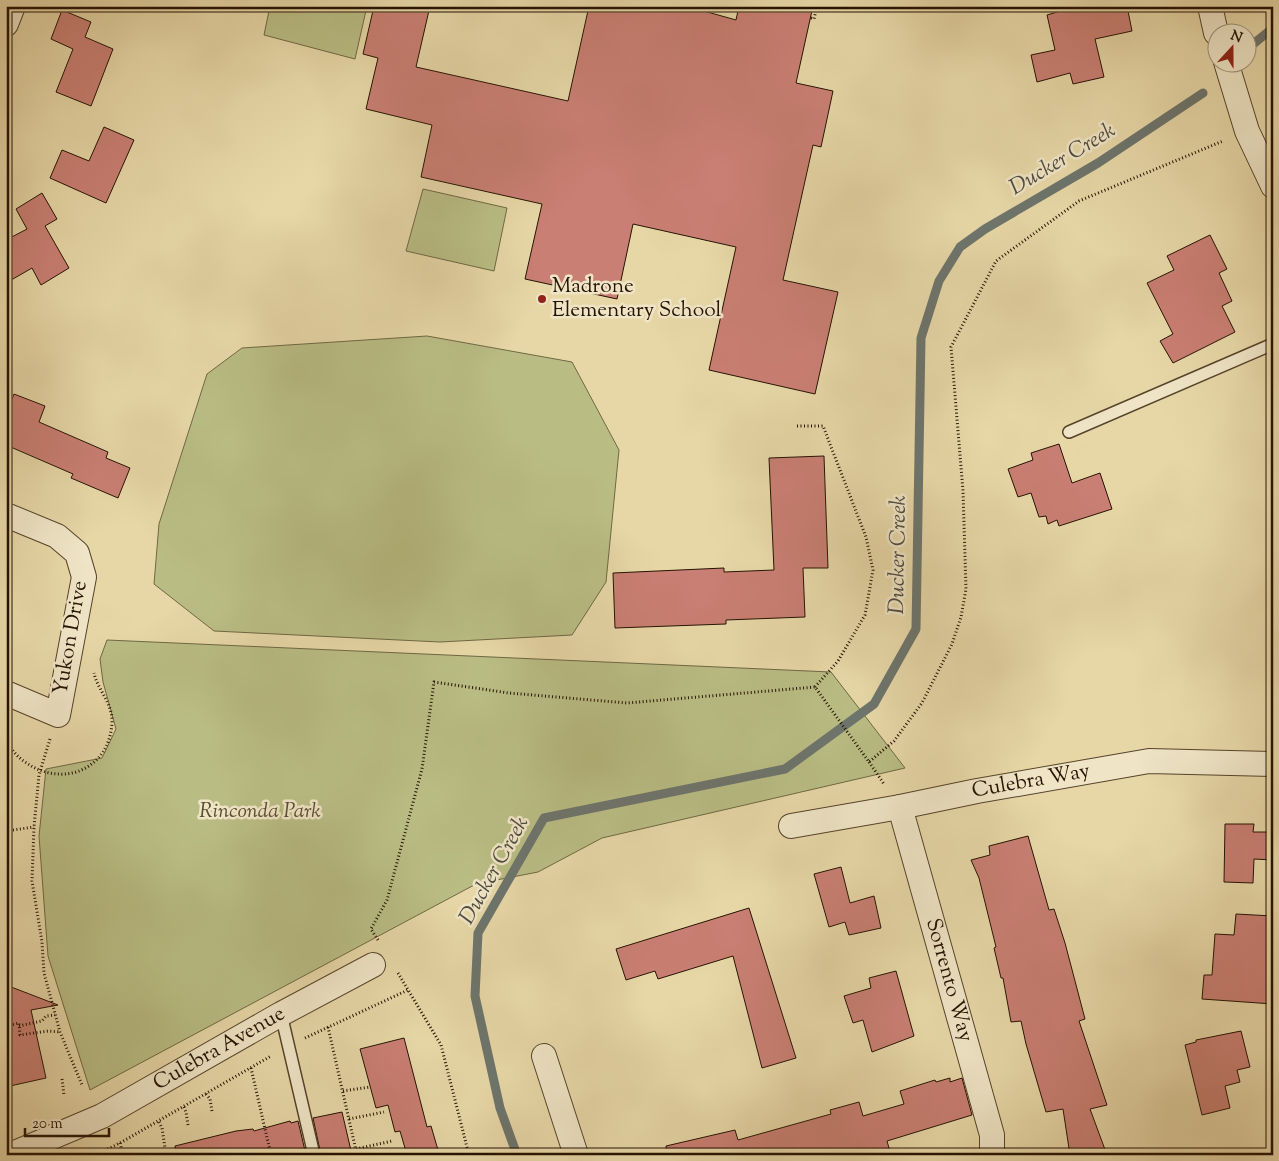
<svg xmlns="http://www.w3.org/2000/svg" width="1279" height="1161" viewBox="0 0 1279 1161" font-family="'Sorts Mill Goudy',serif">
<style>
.green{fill:#b9bd84;stroke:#6f6843}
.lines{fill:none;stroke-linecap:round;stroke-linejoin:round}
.stream{stroke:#6d756d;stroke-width:9}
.building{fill:#c97f73;stroke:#251302}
.service-casing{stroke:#56442b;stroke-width:14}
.minor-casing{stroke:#56442b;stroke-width:26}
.path{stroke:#251302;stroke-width:3;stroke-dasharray:1 2.5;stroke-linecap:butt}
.service{stroke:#efe5c6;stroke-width:11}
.minor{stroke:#efe5c6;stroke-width:24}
.poi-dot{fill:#8f2418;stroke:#efe5c6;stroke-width:2}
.labels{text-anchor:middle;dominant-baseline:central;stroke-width:5;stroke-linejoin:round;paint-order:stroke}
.poi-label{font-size:21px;fill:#251302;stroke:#efe5c6;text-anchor:start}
.street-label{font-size:21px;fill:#251302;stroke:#efe5c6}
.park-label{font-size:21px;font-style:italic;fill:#594e30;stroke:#efe5c6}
.water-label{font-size:22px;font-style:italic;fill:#4f4c40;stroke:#efe5c6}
</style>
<rect width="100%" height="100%" fill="#e7d7a7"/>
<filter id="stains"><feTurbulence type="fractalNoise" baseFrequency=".004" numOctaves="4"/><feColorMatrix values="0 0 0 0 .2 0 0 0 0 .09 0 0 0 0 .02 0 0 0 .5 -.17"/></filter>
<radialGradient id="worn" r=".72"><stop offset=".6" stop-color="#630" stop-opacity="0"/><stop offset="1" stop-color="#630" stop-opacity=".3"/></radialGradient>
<g class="green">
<polygon points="270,6 367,6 355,59 264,35"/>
<polygon points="423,189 507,208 494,271 406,251"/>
<polygon points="427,336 572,362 619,450 606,582 572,635 440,642 214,631 154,584 159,524 207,374 242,348"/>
<polygon points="107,640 831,672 905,768 602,838 538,872 476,884 90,1090 48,956 39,836 46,769 102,758 116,729 103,682 100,659"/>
</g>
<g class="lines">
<g class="stream">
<polyline points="1252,45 1273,28"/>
<polyline points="517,1155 500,1108 475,996 478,933 544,818 785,769 874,704 916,629 921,338 939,281 960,247 985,229 1098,163 1203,93"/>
</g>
</g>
<g class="building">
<polygon points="374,6 430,6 416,67 568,101 589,6 686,6 736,20 739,6 813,6 796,83 833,91 821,147 813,145 783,280 838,292 815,394 709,370 736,247 633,224 617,299 525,279 542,204 421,177 432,125 366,109 378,58 363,54"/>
<polygon points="1056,6 1127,6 1132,31 1095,39 1104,77 1073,84 1070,73 1037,82 1031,55 1055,50 1047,15 1057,12"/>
<polygon points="62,10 91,22 85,37 113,49 91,106 56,92 73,49 51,39"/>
<polygon points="104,127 134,140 106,203 50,178 62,150 89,161"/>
<polygon points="42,193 57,219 45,226 69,268 41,285 32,268 6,283 6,240 27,229 16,209"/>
<polygon points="1210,235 1227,269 1219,273 1232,301 1222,306 1235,332 1173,363 1160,341 1173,334 1147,283 1174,270 1167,256"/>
<polygon points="14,394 45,406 39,422 108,452 106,458 130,468 118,498 71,478 73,474 6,445 6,413"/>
<polygon points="1059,444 1072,483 1100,473 1112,509 1059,526 1057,520 1048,524 1046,516 1039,517 1031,493 1018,497 1008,469 1033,460 1031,453"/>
<polygon points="824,456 828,568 803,568 805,617 726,620 726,624 615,628 613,573 724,568 724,572 774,570 769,458"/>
<polygon points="1225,824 1254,824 1253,832 1273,832 1273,860 1254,859 1253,883 1224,882"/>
<polygon points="1028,836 1049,910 1054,909 1065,943 1085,1019 1079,1021 1107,1105 1090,1109 1107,1155 1070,1155 1063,1109 1046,1112 1026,1044 1021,1021 1011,1022 1003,978 1001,978 994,948 996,947 979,878 971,860 990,855 989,846"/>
<polygon points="841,867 850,903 874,896 881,928 849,935 845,922 829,927 814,874"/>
<polygon points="749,908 796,1058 762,1068 733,956 658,979 655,971 626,980 616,949"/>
<polygon points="1236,914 1273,916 1273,1004 1202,999 1204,975 1212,975 1215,934 1234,935"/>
<polygon points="896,971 914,1036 872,1052 863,1020 853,1023 844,996 871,988 869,978"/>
<polygon points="6,985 58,1005 31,1010 46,1078 10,1086 6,1069"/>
<polygon points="1241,1031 1250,1067 1237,1070 1240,1082 1225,1086 1230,1108 1202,1115 1185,1045 1196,1042 1196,1040"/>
<polygon points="404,1038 427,1127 431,1126 438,1150 421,1155 407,1155 400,1131 395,1132 388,1105 376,1108 360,1049"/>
<polygon points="950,1078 950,1082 962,1078 972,1115 887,1141 891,1155 667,1155 666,1146 735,1130 738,1140 831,1114 830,1110 859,1102 863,1116 904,1104 900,1091 935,1080 936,1082"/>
<polygon points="342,1112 352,1155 321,1155 313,1118"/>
<polygon points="290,1121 291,1123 298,1121 306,1155 176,1155 175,1146 179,1145 236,1131 253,1129 254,1131"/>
</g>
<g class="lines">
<g class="service-casing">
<g id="service">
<polyline points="1069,432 1273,344"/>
<polyline points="281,1014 314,1155"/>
</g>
</g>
<g class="minor-casing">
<g id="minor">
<polyline points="1210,6 1216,33"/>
<polyline points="6,24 13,6"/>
<polyline points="1226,62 1247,131 1273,186"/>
<polyline points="6,515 57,536 77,553 84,577 58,715 6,693"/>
<path id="s1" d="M 900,807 L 992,1135 L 992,1155"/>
<path id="s2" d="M 791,826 L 900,807 L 977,791 L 1149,761 L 1273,764"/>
<polyline points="544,1056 576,1155"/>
<path id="s3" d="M 10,1155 L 102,1116 L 281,1014 L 373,965"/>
</g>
</g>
<g class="path">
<polyline points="688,7 688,6"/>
<polyline points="811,18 814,19 817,6"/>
<polyline points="797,426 823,426 866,537 873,570 865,615 838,661 815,687"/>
<path d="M 6,738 C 10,748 16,756 25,762 C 61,788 109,771 112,723 C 113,703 98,691 94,673"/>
<polyline points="50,739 39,775 34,827 32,881 42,942 44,973 60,1032 82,1085"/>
<polyline points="869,762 884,784"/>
<polyline points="6,831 34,827"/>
<polyline points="378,940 371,929 387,900 422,769 434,682 509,693 627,703 815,687 869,762 894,741 922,703 952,644 961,617 966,589 963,491 951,347 996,261 1079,201 1223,141"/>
<polyline points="398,973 441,1045 469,1155"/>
<polyline points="6,1026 19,1023 20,1035 48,1031 60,1032"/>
<polyline points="19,1026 42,1021 46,1016 55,1015"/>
<polyline points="328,1027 357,1155"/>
<polyline points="305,1038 408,990"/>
<polyline points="251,1068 271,1155"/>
<polyline points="62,1079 64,1095"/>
<polyline points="343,1091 370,1087"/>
<polyline points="206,1094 210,1099 212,1111"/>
<polyline points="184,1107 186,1112 188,1125"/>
<polyline points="349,1119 384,1112"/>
<polyline points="159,1122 162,1128 165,1148"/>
<polyline points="120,1143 123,1155"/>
<polyline points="356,1149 392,1141"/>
<polyline points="95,1155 120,1143 271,1056"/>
</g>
<use href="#service" class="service"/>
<use href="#minor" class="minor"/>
</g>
<circle class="poi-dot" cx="542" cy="299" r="5"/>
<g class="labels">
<g class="poi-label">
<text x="552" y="287">Madrone<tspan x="552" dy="24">Elementary School</tspan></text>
</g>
<g class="street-label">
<text transform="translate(71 638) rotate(-80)">Yukon Drive</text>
<text stroke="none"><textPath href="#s2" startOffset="244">Culebra Way</textPath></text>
<text stroke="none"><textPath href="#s1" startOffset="180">Sorrento Way</textPath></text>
<text stroke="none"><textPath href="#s3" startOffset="235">Culebra Avenue</textPath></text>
</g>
<g class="park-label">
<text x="260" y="812">Rinconda Park</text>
</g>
<g class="water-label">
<text transform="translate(1063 160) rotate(-31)">Ducker Creek</text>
<text transform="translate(899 555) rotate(-89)">Ducker Creek</text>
<text transform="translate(495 871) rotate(-61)">Ducker Creek</text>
</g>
</g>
<rect width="1279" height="1161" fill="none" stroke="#e7d7a7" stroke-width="25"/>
<rect x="8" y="8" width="1264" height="1146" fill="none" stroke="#251302" stroke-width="2.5"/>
<rect x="12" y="12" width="1254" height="1136" fill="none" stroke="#251302"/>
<g transform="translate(1232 48) rotate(21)"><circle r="24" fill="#efe5c6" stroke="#9e9178"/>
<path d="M0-4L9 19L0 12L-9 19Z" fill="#8f2418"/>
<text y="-8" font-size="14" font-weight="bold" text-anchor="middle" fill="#251302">N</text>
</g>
<path d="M25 1128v8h84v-8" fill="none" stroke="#251302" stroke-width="2.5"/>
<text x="32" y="1128" font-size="15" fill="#251302" stroke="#efe5c6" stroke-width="4" paint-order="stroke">20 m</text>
<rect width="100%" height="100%" filter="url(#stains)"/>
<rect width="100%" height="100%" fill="url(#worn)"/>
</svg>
